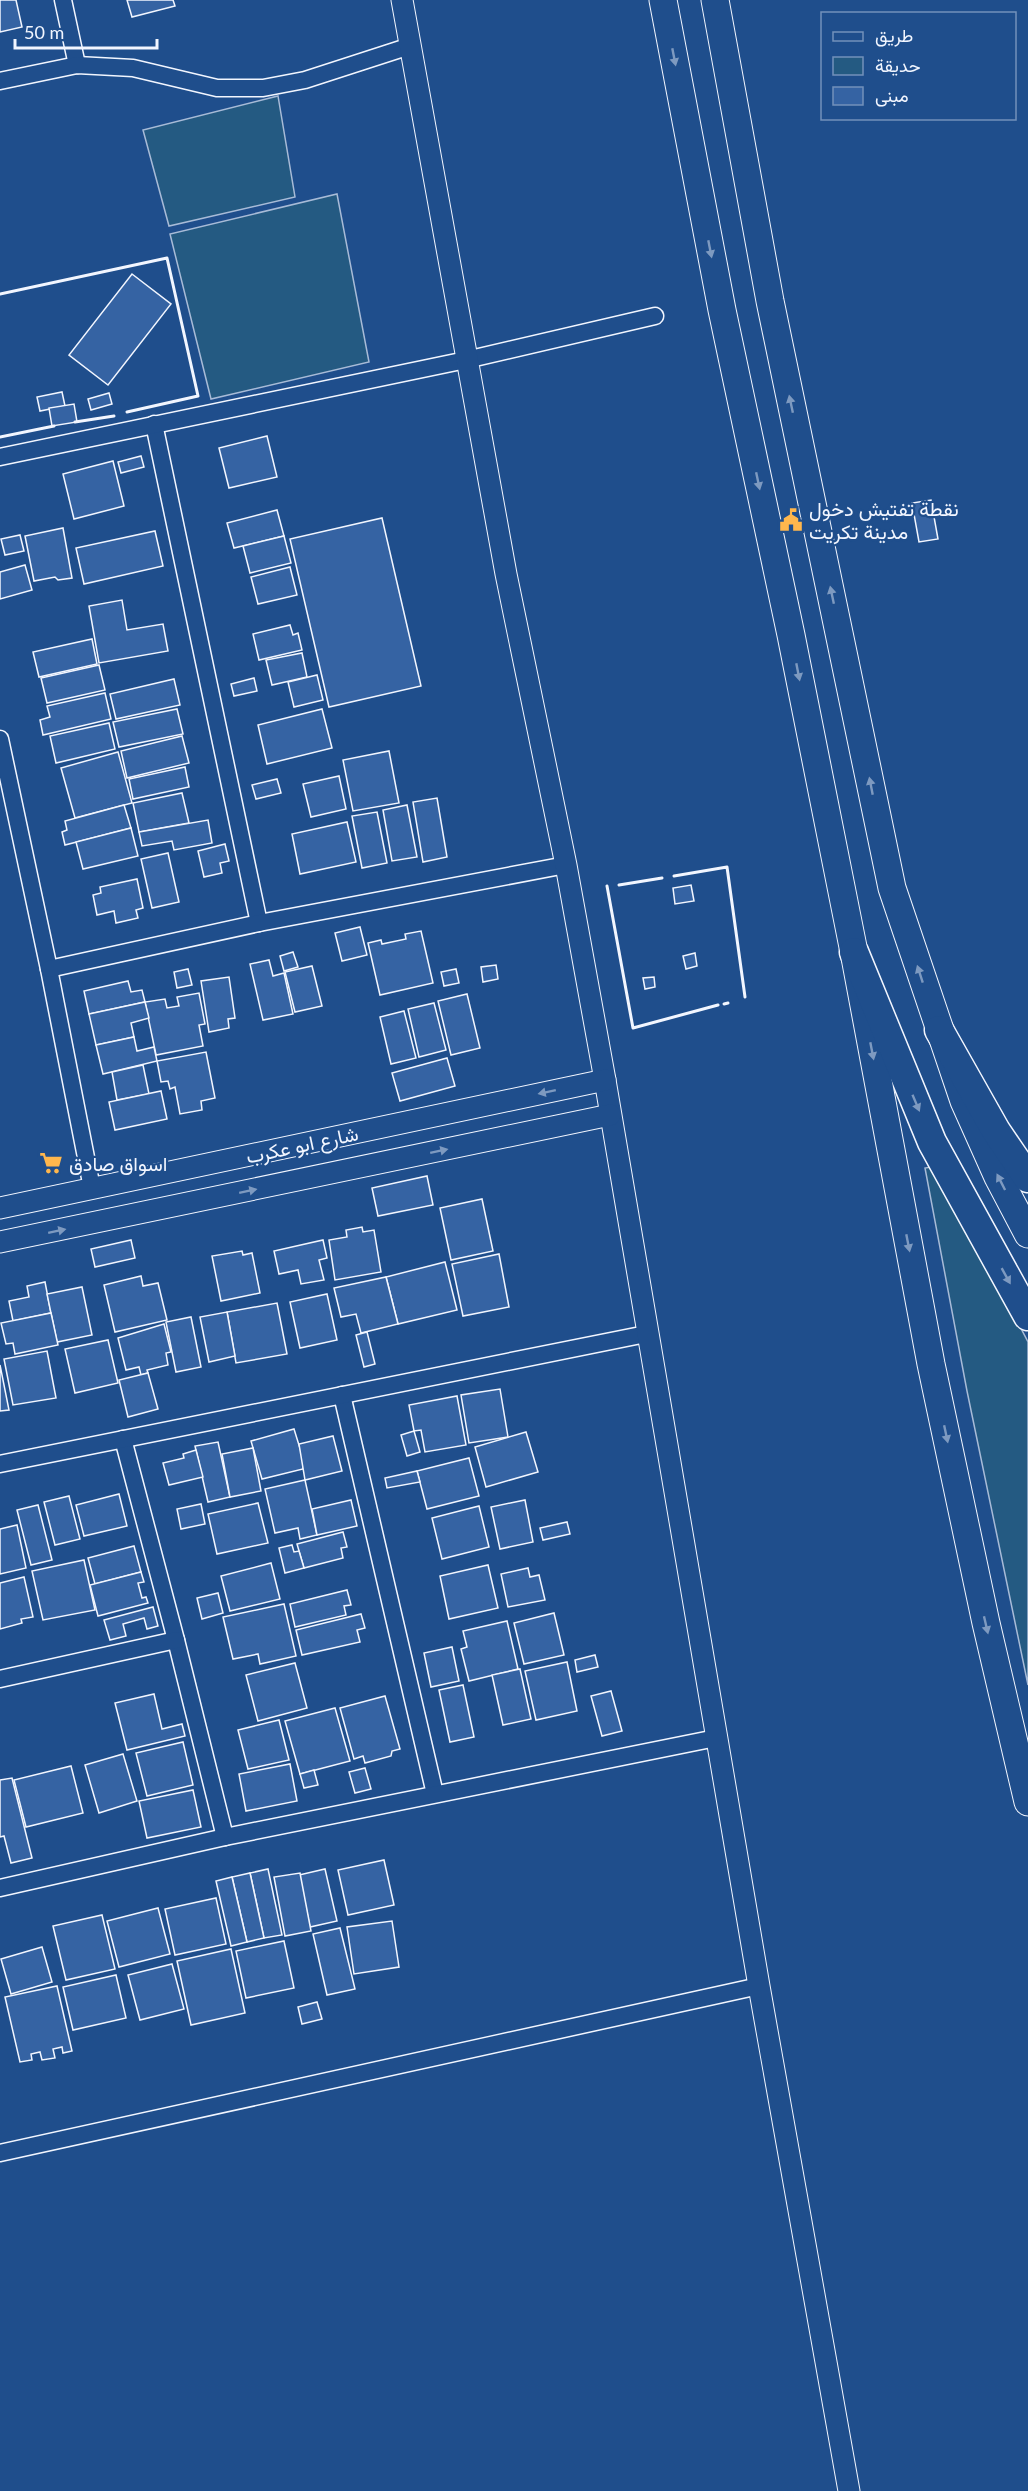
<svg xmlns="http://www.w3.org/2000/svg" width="1028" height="2491" viewBox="0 0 1028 2491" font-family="Lato,Vazirmatn,sans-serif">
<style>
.green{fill:#245a82;stroke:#a8bbd7;stroke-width:1.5}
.building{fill:#3563a3;stroke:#f2f6ff;stroke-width:1.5}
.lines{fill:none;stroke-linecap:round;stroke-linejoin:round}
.minor-casing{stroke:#f2f6ff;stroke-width:19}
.tertiary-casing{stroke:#f2f6ff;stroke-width:23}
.primary-casing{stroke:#f2f6ff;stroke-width:29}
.trunk-casing{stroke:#f2f6ff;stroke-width:31}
.minor{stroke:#1f4e8c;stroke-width:16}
.tertiary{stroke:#1f4e8c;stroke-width:21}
.primary{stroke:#1f4e8c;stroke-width:27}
.trunk{stroke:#1f4e8c;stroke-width:28}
.wall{stroke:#f2f6ff;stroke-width:3}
.oneway{fill:#7e9ac0}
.labels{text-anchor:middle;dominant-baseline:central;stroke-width:4.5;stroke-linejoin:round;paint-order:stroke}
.poi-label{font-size:20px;fill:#f2f6ff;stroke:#1f4e8c;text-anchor:start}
.street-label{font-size:20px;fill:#f2f6ff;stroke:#1f4e8c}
</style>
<rect width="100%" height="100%" fill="#1f4e8c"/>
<g class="green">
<polygon points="278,96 295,197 169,226 143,130"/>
<polygon points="337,194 369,362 211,399 170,234"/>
<polygon points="937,1166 1028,1342 1028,1685 967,1391 925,1168"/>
</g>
<g class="building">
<polygon points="0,0 16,0 22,27 0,32"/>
<polygon points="127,0 173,0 175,6 132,17"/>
<polygon points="132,274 171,304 108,385 69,355"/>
<polygon points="62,392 65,406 40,411 37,397"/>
<polygon points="109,393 112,404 91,410 88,399"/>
<polygon points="74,404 77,422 52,426 49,408"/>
<polygon points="267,436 277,477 229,488 219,448"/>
<polygon points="141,456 144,467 121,473 118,462"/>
<polygon points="113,461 124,506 74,519 63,474"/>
<polygon points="931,500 938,539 919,542 912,503"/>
<polygon points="277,510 284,536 234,548 227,523"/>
<polygon points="382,518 421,686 329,707 290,539"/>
<polygon points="63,528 72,578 58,580 55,577 34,581 25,536"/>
<polygon points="155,531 163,566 84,584 76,548"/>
<polygon points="20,535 24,551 5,555 1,539"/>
<polygon points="284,536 291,563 250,573 243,546"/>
<polygon points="25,565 32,590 0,599 0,572"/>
<polygon points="290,567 297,595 258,604 251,577"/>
<polygon points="122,600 127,630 163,624 168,651 99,663 89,606"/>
<polygon points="290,625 293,635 298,633 302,650 259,660 253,634"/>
<polygon points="92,639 97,664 39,677 33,652"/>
<polygon points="302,653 307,677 272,685 266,660"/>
<polygon points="99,665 105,690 47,703 41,678"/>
<polygon points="317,675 323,700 294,707 288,682"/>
<polygon points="254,678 257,691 234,696 231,684"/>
<polygon points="174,679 180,705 116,719 110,694"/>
<polygon points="105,693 111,719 43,735 40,720 50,717 47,706"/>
<polygon points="177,709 183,734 119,747 113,722"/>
<polygon points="322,709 332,748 267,764 258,725"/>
<polygon points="109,723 115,749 56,763 50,736"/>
<polygon points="182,736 189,763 127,778 121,751"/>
<polygon points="389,751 399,803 353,811 343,760"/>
<polygon points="118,752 132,803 75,818 61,768"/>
<polygon points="185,767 189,787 133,799 129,779"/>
<polygon points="339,776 346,809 311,817 303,784"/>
<polygon points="277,779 281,793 256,799 252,785"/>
<polygon points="182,793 189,823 139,832 133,803"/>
<polygon points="437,798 447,857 423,862 413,802"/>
<polygon points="124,805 131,828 65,845 62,832 67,830 65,821"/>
<polygon points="407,805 417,857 392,861 383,810"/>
<polygon points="377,812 387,863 362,868 352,816"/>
<polygon points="208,820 212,843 174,850 172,841 142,846 139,832"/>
<polygon points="347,822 356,862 300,874 292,834"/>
<polygon points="131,828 138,856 83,869 76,842"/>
<polygon points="225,844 229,861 220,863 222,873 204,877 198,851"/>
<polygon points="168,853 179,902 152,908 141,859"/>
<polygon points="137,879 143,908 136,910 138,918 116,923 114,911 97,915 93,895 101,893 100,887"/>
<polygon points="691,885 694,901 675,904 673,888"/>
<polygon points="360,927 367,955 342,961 335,933"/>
<polygon points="421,931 433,983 380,995 368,943 381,940 382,944 406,939 405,934"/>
<polygon points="293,952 298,967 284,971 280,956"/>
<polygon points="695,953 697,966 686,969 683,956"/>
<polygon points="269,960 273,976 284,973 293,1014 263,1020 250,964"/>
<polygon points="496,965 498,979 483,982 481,967"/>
<polygon points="312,966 322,1006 295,1012 285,972"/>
<polygon points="188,969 192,985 177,988 174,972"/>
<polygon points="456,969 459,983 444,986 441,972"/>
<polygon points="229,977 235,1018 228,1019 229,1028 209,1032 201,981"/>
<polygon points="654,977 655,987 645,989 643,978"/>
<polygon points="128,981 131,992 142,990 145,1002 89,1014 84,991"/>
<polygon points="199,993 205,1024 199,1025 203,1046 156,1055 145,1002 165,999 167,1008 179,1006 177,997"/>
<polygon points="467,994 480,1048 451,1055 438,1001"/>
<polygon points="145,1002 149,1018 131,1023 134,1037 96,1045 89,1014"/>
<polygon points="434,1003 446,1050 419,1057 408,1009"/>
<polygon points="404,1011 416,1058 391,1064 380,1017"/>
<polygon points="134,1037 137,1051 154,1047 157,1061 103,1074 96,1045"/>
<polygon points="206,1052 215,1098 201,1101 202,1110 180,1114 175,1087 170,1089 168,1081 161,1082 157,1061"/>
<polygon points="447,1058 455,1086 400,1101 392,1073"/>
<polygon points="143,1065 149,1094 117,1100 112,1072"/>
<polygon points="161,1091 167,1119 115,1130 109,1102"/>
<polygon points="427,1176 433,1205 378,1216 372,1188"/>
<polygon points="482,1199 493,1251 451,1260 440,1208"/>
<polygon points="362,1227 363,1232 374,1230 381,1272 335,1280 329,1240 347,1237 346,1230"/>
<polygon points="131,1240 135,1258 95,1267 91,1249"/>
<polygon points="323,1240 327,1258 319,1260 324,1280 301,1284 298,1270 279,1274 274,1251"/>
<polygon points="242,1251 243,1255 252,1253 260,1293 221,1301 212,1256"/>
<polygon points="499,1254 509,1307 463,1316 452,1264"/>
<polygon points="445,1262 457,1310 398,1324 386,1277"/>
<polygon points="141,1276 143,1286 158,1283 167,1320 115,1332 104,1285"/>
<polygon points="386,1277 398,1324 361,1333 356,1314 341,1317 334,1288"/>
<polygon points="45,1282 51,1313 13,1321 9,1301 29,1297 27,1286"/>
<polygon points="82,1287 92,1335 57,1342 47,1294"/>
<polygon points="327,1294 337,1340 300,1348 290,1302"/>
<polygon points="277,1303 287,1354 236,1363 227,1312"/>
<polygon points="227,1312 235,1356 209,1362 200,1317"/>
<polygon points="51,1313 58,1345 15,1354 13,1343 6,1344 1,1323"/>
<polygon points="191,1317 201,1367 176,1372 166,1322"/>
<polygon points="164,1324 171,1352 166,1353 168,1365 147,1370 148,1373 141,1375 139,1367 126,1370 118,1338"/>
<polygon points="367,1332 375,1364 364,1367 356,1335"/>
<polygon points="108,1340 118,1383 75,1393 65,1349"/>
<polygon points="47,1351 56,1398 13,1405 4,1359"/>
<polygon points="0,1365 9,1410 0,1411"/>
<polygon points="148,1373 158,1409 128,1417 119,1380"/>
<polygon points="500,1389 508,1437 469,1443 461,1395"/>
<polygon points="457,1396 466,1445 425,1452 421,1430 414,1431 409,1405"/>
<polygon points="294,1429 303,1458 303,1469 262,1479 251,1441"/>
<polygon points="414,1431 420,1452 407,1456 401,1435"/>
<polygon points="526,1432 538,1472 486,1487 475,1447"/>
<polygon points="333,1436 342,1471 305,1480 299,1444"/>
<polygon points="218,1442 230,1497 208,1502 195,1446"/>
<polygon points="253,1448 261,1491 230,1497 222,1454"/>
<polygon points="196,1450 203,1477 169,1485 163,1463 184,1458 183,1454"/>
<polygon points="469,1458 479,1496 427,1509 417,1471"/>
<polygon points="417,1471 420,1482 387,1488 385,1478"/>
<polygon points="305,1480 317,1535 300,1539 298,1528 275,1533 265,1489"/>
<polygon points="119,1494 127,1526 84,1536 76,1505"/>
<polygon points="69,1496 80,1539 55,1545 44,1502"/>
<polygon points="351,1500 357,1526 317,1535 312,1509"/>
<polygon points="525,1500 533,1542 500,1549 491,1507"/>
<polygon points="258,1503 268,1543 217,1554 208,1514"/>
<polygon points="201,1504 205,1524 181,1529 177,1509"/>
<polygon points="38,1505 52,1560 31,1565 17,1510"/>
<polygon points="479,1506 489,1547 442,1559 432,1518"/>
<polygon points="567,1522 570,1534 543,1540 540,1528"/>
<polygon points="17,1525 26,1568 0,1574 0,1529"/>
<polygon points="343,1532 347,1547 341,1548 343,1558 304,1568 297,1544"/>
<polygon points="292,1545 294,1552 299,1551 304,1568 285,1573 279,1548"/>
<polygon points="134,1546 141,1572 95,1584 88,1558"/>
<polygon points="84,1560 95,1610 43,1620 32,1571"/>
<polygon points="271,1563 280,1599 230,1611 221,1576"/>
<polygon points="488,1565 498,1608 449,1619 440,1576"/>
<polygon points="528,1568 530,1577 539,1575 545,1600 508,1607 501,1574"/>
<polygon points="141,1572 144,1582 138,1583 142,1598 146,1597 148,1603 98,1616 90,1585"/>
<polygon points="24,1577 33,1617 21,1619 22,1623 0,1629 0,1583"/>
<polygon points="347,1590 351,1605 344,1606 346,1615 295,1627 290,1604"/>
<polygon points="218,1593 223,1613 202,1619 197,1598"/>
<polygon points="284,1604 296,1656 260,1664 258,1654 233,1659 223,1617"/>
<polygon points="153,1607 158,1626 147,1629 144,1618 123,1624 126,1636 110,1640 104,1620"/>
<polygon points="554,1613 564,1655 524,1664 514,1623"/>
<polygon points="361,1614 365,1628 357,1630 360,1642 302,1655 296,1630"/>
<polygon points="507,1621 518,1669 469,1681 461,1649 467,1647 463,1631"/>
<polygon points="452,1647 459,1681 431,1687 424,1653"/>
<polygon points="595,1655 598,1667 577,1672 575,1660"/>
<polygon points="567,1662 577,1711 536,1720 525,1671"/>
<polygon points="295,1663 307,1708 258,1721 246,1675"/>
<polygon points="520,1669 531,1719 503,1725 492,1675"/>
<polygon points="463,1685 474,1737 450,1742 439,1690"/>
<polygon points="611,1691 622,1731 602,1736 591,1696"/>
<polygon points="154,1694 162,1729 182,1724 185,1736 127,1750 115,1703"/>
<polygon points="385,1696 400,1749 392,1751 391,1756 365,1763 363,1756 354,1759 340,1708"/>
<polygon points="335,1708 350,1761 300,1774 285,1721"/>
<polygon points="279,1720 289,1760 248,1769 238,1730"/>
<polygon points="183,1742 193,1785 147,1796 136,1753"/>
<polygon points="123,1754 137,1801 99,1813 85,1765"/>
<polygon points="290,1764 297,1801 246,1811 239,1774"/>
<polygon points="71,1766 83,1813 26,1827 14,1780"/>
<polygon points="365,1768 371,1789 355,1793 349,1772"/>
<polygon points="314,1770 318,1785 304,1788 300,1774"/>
<polygon points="12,1778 32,1858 11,1863 4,1836 0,1837 0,1780"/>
<polygon points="193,1790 201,1827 147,1838 139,1801"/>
<polygon points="384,1860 394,1905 348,1915 338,1870"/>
<polygon points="268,1869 282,1935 264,1938 250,1873"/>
<polygon points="325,1869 337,1921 310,1927 299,1875"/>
<polygon points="250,1873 264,1938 247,1942 232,1877"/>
<polygon points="300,1873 311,1931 285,1936 274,1877"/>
<polygon points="232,1877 247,1942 231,1946 216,1881"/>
<polygon points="216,1898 226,1944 175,1955 165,1909"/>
<polygon points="158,1908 170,1954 119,1967 107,1921"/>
<polygon points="102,1915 115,1969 66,1980 53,1926"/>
<polygon points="392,1921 399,1967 354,1974 347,1927"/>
<polygon points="340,1928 355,1989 327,1995 313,1934"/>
<polygon points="284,1941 294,1988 246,1998 236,1951"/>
<polygon points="42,1947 52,1982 11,1994 1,1959"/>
<polygon points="231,1949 245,2013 191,2025 177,1961"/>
<polygon points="172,1964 184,2009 140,2020 128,1975"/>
<polygon points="116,1975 126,2018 73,2030 63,1987"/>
<polygon points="57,1986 72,2051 63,2053 62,2047 53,2049 55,2058 42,2060 40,2052 31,2054 32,2060 20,2062 5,1997"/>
<polygon points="317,2002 322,2019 302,2024 298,2007"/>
</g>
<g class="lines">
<g class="minor-casing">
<g id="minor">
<polyline points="63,0 77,65"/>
<polyline points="0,81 77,65 133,68 217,88 263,88 305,80 410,46"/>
<polyline points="154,424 259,923"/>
<polyline points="0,457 466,360 655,316"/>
<polyline points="0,739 49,969 92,1188"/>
<polyline points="49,969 259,923 566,865"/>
<polyline points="342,1395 435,1794"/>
<polyline points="123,1439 176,1640 225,1837"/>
<polyline points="0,1464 646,1334"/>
<polyline points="0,1679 176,1640"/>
<polyline points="0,1888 225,1837 716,1738"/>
<polyline points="0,2153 759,1986"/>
</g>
</g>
<g class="tertiary-casing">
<g id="tertiary">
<polyline points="402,0 506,574 566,865 605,1080 759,1986 849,2491"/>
<polyline points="0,1208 605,1080"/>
<polyline points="0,1242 610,1115"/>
</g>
</g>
<g class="primary-casing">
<g id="primary">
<polyline points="663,0 722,310 791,635 854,952 931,1364 986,1623 1028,1802"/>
<polyline points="715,0 770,301 892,888 964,1101 998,1177 1028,1234"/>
</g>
</g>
<g class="trunk-casing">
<g id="trunk">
<polyline points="854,952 932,1142 1028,1316"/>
<polyline points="939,1030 996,1131 1028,1178"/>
</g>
</g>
<use href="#minor" class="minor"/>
<use href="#tertiary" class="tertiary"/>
<use href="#primary" class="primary"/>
<use href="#trunk" class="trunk"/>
<g class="wall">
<polyline points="0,294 167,258 198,396 127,412"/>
<polyline points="75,422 114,416"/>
<polyline points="0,437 54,426"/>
<polyline points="674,876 727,867 745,997"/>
<polyline points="619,885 662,878"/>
<polyline points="607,886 633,1028 718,1005"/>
<polyline points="724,1004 728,1003"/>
</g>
</g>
<defs><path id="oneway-solid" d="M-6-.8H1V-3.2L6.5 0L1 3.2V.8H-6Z" transform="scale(1.5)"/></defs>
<g class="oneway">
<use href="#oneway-solid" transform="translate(674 57) rotate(79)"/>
<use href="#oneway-solid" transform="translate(710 249) rotate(79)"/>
<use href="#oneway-solid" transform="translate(791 404) rotate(-102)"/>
<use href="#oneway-solid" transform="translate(758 481) rotate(78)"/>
<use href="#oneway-solid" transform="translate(832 595) rotate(-102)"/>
<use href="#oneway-solid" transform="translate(798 672) rotate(79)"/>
<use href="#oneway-solid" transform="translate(871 786) rotate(-101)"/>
<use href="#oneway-solid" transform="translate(920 974) rotate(-108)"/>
<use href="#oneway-solid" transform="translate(872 1051) rotate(79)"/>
<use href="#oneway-solid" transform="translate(547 1092) rotate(168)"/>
<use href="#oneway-solid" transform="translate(916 1103) rotate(67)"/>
<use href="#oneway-solid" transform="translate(439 1151) rotate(-12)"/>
<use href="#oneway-solid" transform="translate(1001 1182) rotate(-117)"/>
<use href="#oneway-solid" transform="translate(248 1191) rotate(-12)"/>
<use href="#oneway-solid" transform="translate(57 1231) rotate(-12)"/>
<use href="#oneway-solid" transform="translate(908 1243) rotate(79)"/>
<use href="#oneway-solid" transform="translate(1006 1276) rotate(61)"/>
<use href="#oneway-solid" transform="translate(946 1434) rotate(78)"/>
<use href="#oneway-solid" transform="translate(986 1625) rotate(77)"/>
</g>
<defs>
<g id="civic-bare" transform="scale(1.8)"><path d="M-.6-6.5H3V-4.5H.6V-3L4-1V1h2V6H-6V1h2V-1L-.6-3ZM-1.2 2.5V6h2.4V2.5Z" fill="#ffb74d" stroke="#1f4e8c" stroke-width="2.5" paint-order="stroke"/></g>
<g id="supermarket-bare" transform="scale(1.8)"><path d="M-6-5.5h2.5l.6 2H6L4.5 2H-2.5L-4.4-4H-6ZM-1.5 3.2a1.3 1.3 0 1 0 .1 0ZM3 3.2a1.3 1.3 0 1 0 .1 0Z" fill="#ffb74d" stroke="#1f4e8c" stroke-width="2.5" paint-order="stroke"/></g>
</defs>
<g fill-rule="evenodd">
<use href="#civic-bare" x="791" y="520"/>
<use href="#supermarket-bare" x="51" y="1163"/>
</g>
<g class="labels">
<g class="poi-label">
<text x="809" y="508">نقطة تفتيش دخول<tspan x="809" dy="23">مدينة تكريت</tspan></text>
<text x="69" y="1163">اسواق صادق</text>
</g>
<g class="street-label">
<text transform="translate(302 1144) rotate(-12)">شارع ابو عكرب</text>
</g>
</g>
<rect x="821" y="12" width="195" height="108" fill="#1f4e8c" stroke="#7391ba" stroke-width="1.5"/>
<rect x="833" y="32" width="30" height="9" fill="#1f4e8c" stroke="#7391ba" stroke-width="1.5"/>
<text x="875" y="42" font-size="18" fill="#f2f6ff">طريق</text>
<rect x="833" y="57" width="30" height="18" fill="#245a82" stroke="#7391ba" stroke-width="1.5"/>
<text x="875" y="72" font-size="18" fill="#f2f6ff">حديقة</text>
<rect x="833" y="87" width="30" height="18" fill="#3563a3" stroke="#7391ba" stroke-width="1.5"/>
<text x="875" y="102" font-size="18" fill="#f2f6ff">مبنى</text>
<path d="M15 39v9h142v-9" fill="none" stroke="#f2f6ff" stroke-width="3"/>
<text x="24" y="39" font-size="18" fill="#f2f6ff" stroke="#1f4e8c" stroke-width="4.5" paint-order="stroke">50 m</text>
</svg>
